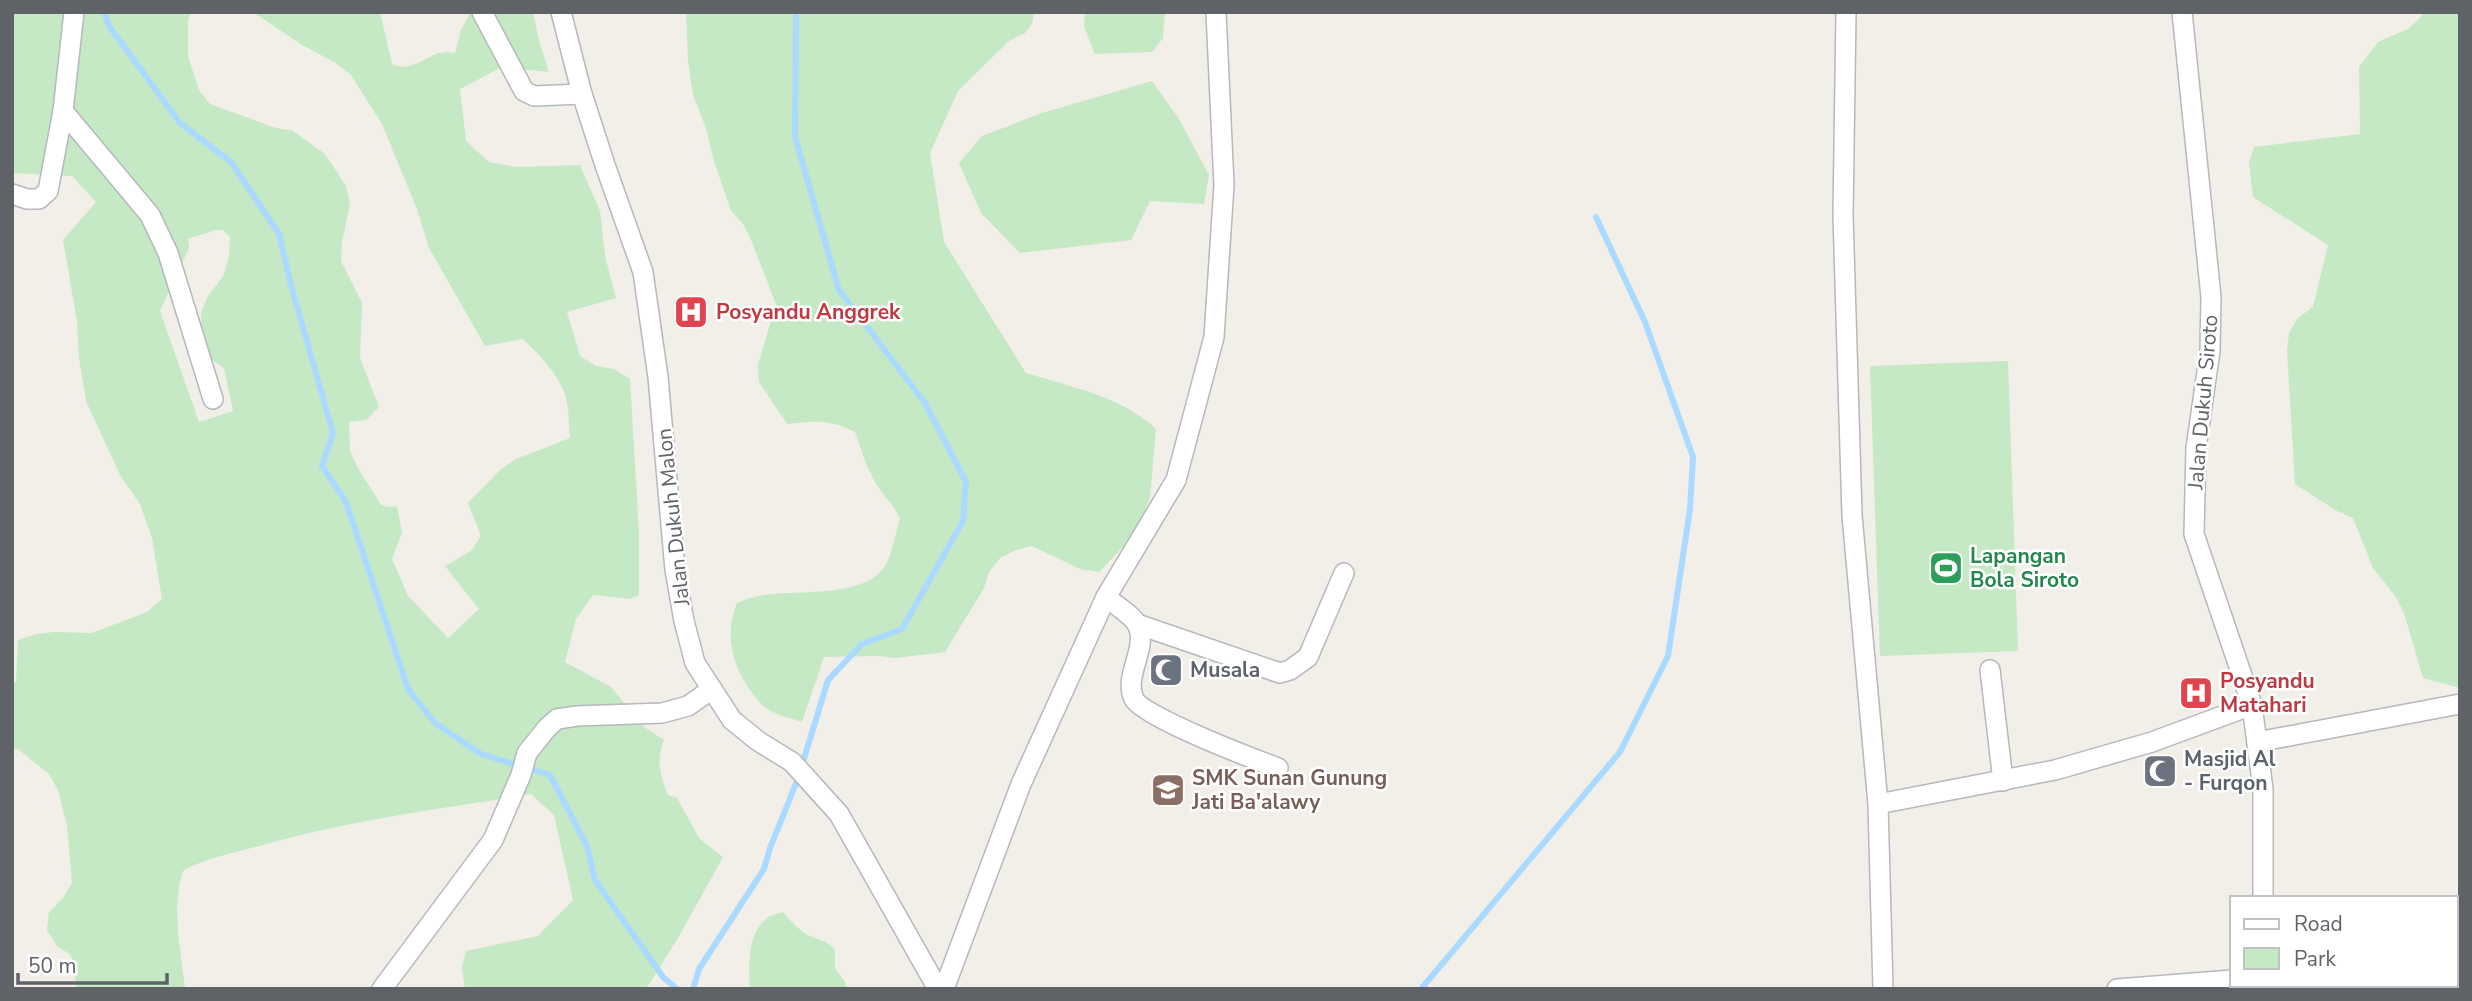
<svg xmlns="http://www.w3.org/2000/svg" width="2472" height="1001" viewBox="0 0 2472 1001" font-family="'Nunito Sans',sans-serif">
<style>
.green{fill:#c5e8c5;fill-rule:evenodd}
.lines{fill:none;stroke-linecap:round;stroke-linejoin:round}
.stream{stroke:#aadaff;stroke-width:6}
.minor-casing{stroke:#b5b8bc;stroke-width:22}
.minor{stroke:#fff;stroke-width:19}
.labels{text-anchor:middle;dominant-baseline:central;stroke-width:5;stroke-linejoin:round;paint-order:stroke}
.health-label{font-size:21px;font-weight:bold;fill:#be3a42;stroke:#fff;text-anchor:start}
.street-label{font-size:21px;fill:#5f6368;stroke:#fff}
.leisure-label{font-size:21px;font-weight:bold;fill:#27864d;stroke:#fff;text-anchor:start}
.worship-label{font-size:21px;font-weight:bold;fill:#5b616d;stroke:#fff;text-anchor:start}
.education-label{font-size:21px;font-weight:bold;fill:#785e54;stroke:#fff;text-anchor:start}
</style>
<rect width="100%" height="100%" fill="#f1efe8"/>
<g class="green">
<path d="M 12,12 L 191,12 L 188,20 L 188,56 L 199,90 L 210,104 L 276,128 L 293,131 L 325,154 L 346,186 L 350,203 L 342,243 L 341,261 L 362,303 L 360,358 L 379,407 L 366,420 L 349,422 L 350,451 L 358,468 L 381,505 L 389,507 L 397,506 L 402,532 L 392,559 L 408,596 L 448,638 L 479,609 L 445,566 L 471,551 L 481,536 L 468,503 L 501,469 L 516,459 L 570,438 C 569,425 569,410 566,398 C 560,376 539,354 523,339 L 485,346 L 429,248 L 417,209 L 382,124 L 351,75 L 336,63 L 302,45 L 253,12 L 380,12 L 392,64 C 417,75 430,46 455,53 L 461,30 L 471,12 L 533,12 L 540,44 L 549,72 L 502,67 L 460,89 L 466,141 L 489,162 L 516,167 L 580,165 L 600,211 L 605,256 L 616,298 L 567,312 L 580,356 L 596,366 L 614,369 L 630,379 L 639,532 L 639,595 L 630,599 L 593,595 L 576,619 L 565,662 L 611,687 L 644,727 L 664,740 C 656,759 660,776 668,795 L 677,798 L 699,838 L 723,857 L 678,938 L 646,989 L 465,989 L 462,968 L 466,951 L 538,936 L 573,900 L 554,815 L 531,794 C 440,809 348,820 259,846 C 233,853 206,858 183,871 C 171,908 181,951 185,989 L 77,989 L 71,955 L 57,946 L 47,930 L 49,912 L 63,898 L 72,883 L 67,826 L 58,790 L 49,774 L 18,749 L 12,749 L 12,684 L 16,682 L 18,640 L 36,634 L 54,632 L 92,633 L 147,612 L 162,599 L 152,538 L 140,504 L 120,475 L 86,401 L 79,358 L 77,321 L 63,240 L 96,202 L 72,176 L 12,173 ZM 215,230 L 223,230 L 230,237 L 229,256 L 224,275 L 208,296 L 201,312 L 202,333 L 209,358 L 224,368 L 233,411 L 199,422 L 160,311 L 189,248 L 188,239 Z"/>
<path d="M 686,12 L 1034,12 L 1032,24 L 1025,33 L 1009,41 L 958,91 L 930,153 L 944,242 L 1026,373 C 1071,387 1121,396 1156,429 L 1150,497 L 1137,532 L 1099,572 L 1080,569 L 1032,546 L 1016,550 L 1000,558 L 989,572 L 984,588 L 945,652 L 896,658 L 878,656 L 824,657 L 802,722 C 791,718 775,715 766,708 C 737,682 721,640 737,603 C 749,598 760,595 773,594 C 804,591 867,596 885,566 C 893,553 895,533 900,519 C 894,505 889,502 881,491 C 868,474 862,451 855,432 C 829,419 814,421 787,424 L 759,382 L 758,365 L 776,304 L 751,240 L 743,224 L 731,211 L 714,161 L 706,128 L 693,95 L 688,60 Z"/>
<polygon points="1085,12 1165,12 1163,38 1152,52 1095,54 1084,27"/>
<polygon points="2422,12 2460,12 2460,688 2423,678 2404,613 2396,597 2373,568 2353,518 2337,511 2295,484 2287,351 2289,333 2298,318 2313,307 2328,245 2253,197 2249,163 2254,147 2360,134 2359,67 2378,42 2408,29 2421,17"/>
<polygon points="1152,81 1179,119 1209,175 1204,204 1150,201 1131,240 1020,253 981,213 959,163 982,136 1042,113"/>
<polygon points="2008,361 2018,651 1880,656 1870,366"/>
<path d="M 783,912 C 791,921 799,931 810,936 C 821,941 825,939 835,950 L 835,968 L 845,982 L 847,989 L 750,989 C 749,966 747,934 767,918 C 770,915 778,914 783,912 Z"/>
</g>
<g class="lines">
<g class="stream">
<polyline points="104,12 109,26 180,123 231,162 279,234 292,289 333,433 322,466 346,502 408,689 435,723 481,754 550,775 587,846 595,880 663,977 677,989"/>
<polyline points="796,12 795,137 839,290 925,403 966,482 963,521 902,629 862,644 828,680 802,765"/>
<polyline points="693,989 699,969 764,869 770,848 799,776"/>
<polyline points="1421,989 1620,752 1668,656 1690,509 1693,457 1645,322 1596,217"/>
</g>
<g class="minor-casing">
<g id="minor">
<polyline points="482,12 524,91 534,96 582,94"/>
<polyline points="561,12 582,94 605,165 643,272 658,377 675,570 684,621 695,663 732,720 758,741 792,762 839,814 938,989"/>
<polyline points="1846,12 1843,215 1852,515 1878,804 1883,989"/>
<polyline points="2182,12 2211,297 2210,351 2196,448 2194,534 2252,705 2263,789 2263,898"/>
<polyline points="63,111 150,215 168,253 213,399"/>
<polyline points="12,194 27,199 39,199 48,191 63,111 74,12"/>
<path d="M 1106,597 C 1115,605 1133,615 1138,626 C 1148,649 1123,676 1134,699 C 1143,717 1254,759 1278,768"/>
<polyline points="1137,624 1280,673 1290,670 1308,657 1344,573"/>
<polyline points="1990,670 2003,781"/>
<polyline points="2257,742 2460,704"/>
<polyline points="1878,804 2055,770 2152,742 2252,705"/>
<polyline points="2456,932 2460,932"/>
<polyline points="2266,985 2266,989"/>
<polyline points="382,989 493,840 521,775 527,753 547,728 557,719 577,716 662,713 688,706 712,689"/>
<polyline points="944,989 1021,784 1106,597 1176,480 1214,337 1224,185 1216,12"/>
<polyline points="2117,989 2232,980"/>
</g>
</g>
<use href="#minor" class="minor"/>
</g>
<defs>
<g id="hospital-square" transform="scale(1.75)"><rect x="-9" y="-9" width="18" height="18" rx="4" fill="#e0444e" stroke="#fff"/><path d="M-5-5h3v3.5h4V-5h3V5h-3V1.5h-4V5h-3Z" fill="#fff"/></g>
<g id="stadium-square" transform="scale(1.75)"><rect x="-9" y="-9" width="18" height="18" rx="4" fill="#2e9e5b" stroke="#fff"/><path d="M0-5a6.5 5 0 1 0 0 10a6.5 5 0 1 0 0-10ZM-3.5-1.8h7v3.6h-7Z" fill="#fff"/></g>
<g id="mosque-square" transform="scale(1.75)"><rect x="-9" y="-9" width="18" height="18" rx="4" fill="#6b7280" stroke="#fff"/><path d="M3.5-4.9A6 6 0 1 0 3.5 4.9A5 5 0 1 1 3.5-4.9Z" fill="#fff"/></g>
<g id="school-square" transform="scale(1.75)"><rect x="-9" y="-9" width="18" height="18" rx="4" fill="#8d6e63" stroke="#fff"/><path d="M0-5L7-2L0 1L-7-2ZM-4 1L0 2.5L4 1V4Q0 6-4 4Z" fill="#fff"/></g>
</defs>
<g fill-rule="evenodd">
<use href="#hospital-square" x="691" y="312"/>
<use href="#stadium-square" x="1946" y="568"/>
<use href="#mosque-square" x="1166" y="670"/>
<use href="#hospital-square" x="2196" y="693"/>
<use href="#mosque-square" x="2160" y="771"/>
<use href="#school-square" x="1168" y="790"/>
</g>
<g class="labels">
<g class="health-label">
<text x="716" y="312">Posyandu Anggrek</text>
<text x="2220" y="681">Posyandu<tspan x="2220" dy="24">Matahari</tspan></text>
</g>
<g class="street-label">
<text transform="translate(2203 402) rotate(-85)">Jalan Dukuh Siroto</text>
<text transform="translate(673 517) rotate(-96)">Jalan Dukuh Malon</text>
</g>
<g class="leisure-label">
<text x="1970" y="556">Lapangan<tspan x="1970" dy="24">Bola Siroto</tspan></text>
</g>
<g class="worship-label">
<text x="1190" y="670">Musala</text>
<text x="2184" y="759">Masjid Al<tspan x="2184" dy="24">- Furqon</tspan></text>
</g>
<g class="education-label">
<text x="1192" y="778">SMK Sunan Gunung<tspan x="1192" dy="24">Jati Ba'alawy</tspan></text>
</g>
</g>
<rect width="2472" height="1001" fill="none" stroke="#5f6368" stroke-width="28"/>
<rect x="2230" y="896" width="228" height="91" fill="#ffffff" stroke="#bfc1c3" stroke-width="2"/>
<rect x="2244" y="919" width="35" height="10" fill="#ffffff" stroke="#bfc1c3" stroke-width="2"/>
<text x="2294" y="931" font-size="21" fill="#5f6368">Road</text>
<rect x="2244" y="948" width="35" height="21" fill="#c5e8c5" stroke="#bfc1c3" stroke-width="2"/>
<text x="2294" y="966" font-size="21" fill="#5f6368">Park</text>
<path d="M18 973v10h149v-10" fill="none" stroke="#5f6368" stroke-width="3.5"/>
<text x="28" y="973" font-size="21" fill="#5f6368" stroke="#ffffff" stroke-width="5" paint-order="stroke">50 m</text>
</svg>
